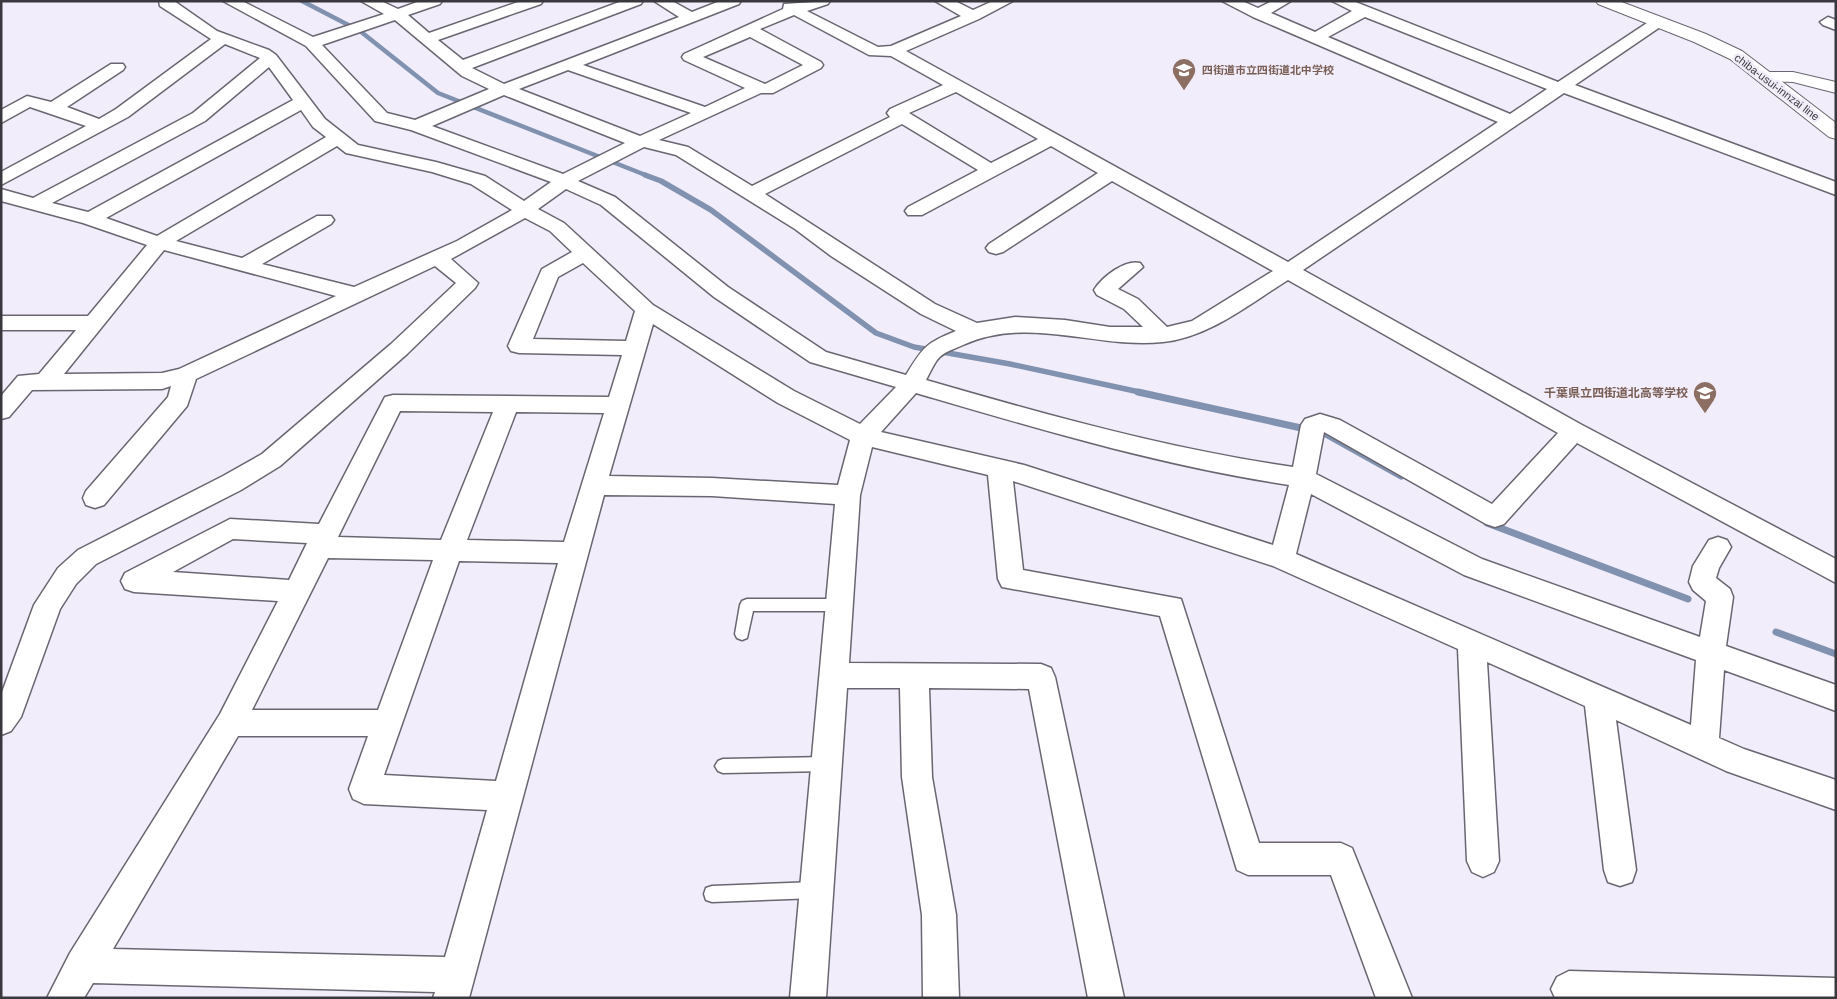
<svg xmlns="http://www.w3.org/2000/svg" width="1837" height="999" viewBox="0 0 1837 999" font-family="Arial,'Noto Sans JP',sans-serif">
<style>
.lines{fill:none;stroke-linecap:round;stroke-linejoin:round}
.stream-far2{stroke:#8192b0;stroke-width:4.5}
.stream-far1{stroke:#8192b0;stroke-width:5.5}
.stream{stroke:#8192b0;stroke-width:7}
.service-casing{stroke:#6a6671;stroke-width:3}
.minor-casing{stroke:#6a6671;stroke-width:3}
.tertiary-casing{stroke:#6a6671;stroke-width:2}
.primary-casing{stroke:#6a6671;stroke-width:2}
.service{fill:#fff;fill-rule:evenodd}
.minor{fill:#fff;fill-rule:evenodd}
.tertiary{fill:#fff;fill-rule:evenodd}
.primary{fill:#fff;fill-rule:evenodd}
.labels{text-anchor:middle;dominant-baseline:central;stroke-width:5;stroke-linejoin:round;paint-order:stroke}
.far-education-label{font-size:11px;font-weight:bold;fill:#785e54;stroke:#f2edfb;text-anchor:start}
.far-street-label{font-size:11px;fill:#3a383e;stroke:#f2edfb}
.education-label{font-size:12px;font-weight:bold;fill:#785e54;stroke:#f2edfb;text-anchor:end}
</style>
<rect width="100%" height="100%" fill="#f2edfb"/>
<g class="lines">
<polyline class="stream-far2" points="302,1 360,31 438,93 648,176"/>
<polyline class="stream-far1" points="645,175 661,181 711,210 876,333 914,347 1010,364 1144,393"/>
<g class="stream">
<polyline points="1138,392 1324,433 1401,476"/>
<polyline points="1487,523 1688,599"/>
<polyline points="1776,632 1836,654"/>
</g>
<g class="service-casing">
<g id="service">
<polygon points="747,599 839,599 844,601 846,605 844,609 839,611 753,611 747,638 742,640 737,638 735,634 740,605 742,601"/>
<polygon points="826,757 831,759 834,764 831,769 826,771 723,773 718,771 715,766 718,761 723,759"/>
<polygon points="816,882 822,884 824,890 822,896 816,898 712,902 706,900 704,894 706,888 712,886"/>
</g>
</g>
<g class="minor-casing">
<g id="minor">
<path d="M 159,1 L 174,1 L 217,31 L 269,50 L 276,55 L 325,119 L 358,145 L 436,162 L 485,176 L 524,201 L 551,182 L 411,130 L 375,121 L 306,46 L 223,1 L 242,1 L 313,37 L 384,14 L 361,1 L 381,1 L 398,9 L 420,1 L 442,1 L 440,4 L 408,15 L 429,33 L 521,1 L 543,1 L 541,4 L 438,40 L 463,60 L 622,1 L 643,1 L 641,4 L 472,68 L 504,84 L 679,17 L 654,1 L 672,1 L 692,12 L 720,1 L 741,1 L 739,4 L 583,65 L 705,107 L 745,88 L 684,60 L 682,57 L 684,54 L 783,9 L 784,4 L 830,1 L 828,4 L 807,11 L 878,47 L 891,46 L 961,16 L 935,1 L 955,1 L 973,10 L 993,1 L 1013,1 L 979,19 L 906,51 L 1288,262 L 1498,122 L 1253,17 L 1222,1 L 1242,1 L 1258,8 L 1272,1 L 1291,1 L 1271,13 L 1315,32 L 1352,11 L 1332,1 L 1353,1 L 1558,82 L 1653,19 L 1663,19 L 1666,22 L 1663,25 L 1575,85 L 1836,182 L 1836,195 L 1564,93 L 1303,270 L 1582,425 L 1836,559 L 1836,583 L 1577,443 L 1504,524 L 1495,527 L 1486,524 L 1324,432 L 1316,474 L 1482,559 L 1700,637 L 1706,601 L 1693,590 L 1689,582 L 1693,566 L 1709,540 L 1718,537 L 1727,540 L 1731,547 L 1719,568 L 1716,578 L 1730,589 L 1733,597 L 1726,646 L 1836,685 L 1836,711 L 1724,670 L 1719,738 L 1744,749 L 1836,780 L 1836,810 L 1726,771 L 1616,720 L 1636,870 L 1632,882 L 1620,886 L 1608,882 L 1604,870 L 1585,706 L 1487,662 L 1499,861 L 1494,872 L 1483,877 L 1472,872 L 1467,861 L 1458,649 L 1273,566 L 1013,481 L 1023,570 L 1181,599 L 1259,843 L 1341,843 L 1352,848 L 1412,998 L 1376,998 L 1331,875 L 1248,875 L 1237,870 L 1160,616 L 1002,587 L 998,579 L 988,475 L 872,447 L 860,495 L 849,663 L 1041,664 L 1051,668 L 1055,677 L 1124,998 L 1088,998 L 1029,689 L 929,688 L 932,777 L 956,915 L 959,998 L 923,998 L 922,915 L 902,777 L 900,688 L 847,688 L 826,998 L 790,998 L 835,504 L 712,496 L 604,495 L 469,998 L 433,998 L 435,992 L 93,983 L 84,998 L 47,998 L 70,953 L 220,714 L 278,601 L 134,592 L 125,589 L 121,581 L 125,573 L 230,519 L 319,524 L 385,397 L 393,395 L 609,397 L 622,355 L 519,353 L 511,351 L 508,346 L 542,269 L 572,252 L 550,231 L 525,218 L 451,259 L 478,283 L 475,288 L 407,354 L 280,466 L 241,490 L 96,564 L 76,584 L 60,609 L 21,717 L 11,731 L 1,735 L 1,695 L 34,605 L 58,568 L 78,550 L 223,476 L 262,454 L 391,344 L 456,283 L 435,266 L 196,379 L 187,406 L 104,505 L 95,508 L 86,505 L 83,498 L 86,491 L 168,397 L 171,386 L 162,389 L 32,390 L 9,417 L 1,419 L 1,396 L 18,376 L 39,374 L 76,330 L 1,330 L 1,316 L 88,316 L 147,245 L 83,223 L 1,201 L 1,189 L 33,198 L 193,113 L 260,58 L 225,44 L 128,117 L 1,185 L 1,172 L 86,126 L 30,107 L 1,123 L 1,110 L 27,96 L 51,102 L 111,64 L 123,64 L 125,67 L 123,70 L 67,107 L 99,119 L 116,109 L 211,39 L 160,6 ZM 794,15 L 869,55 L 891,56 L 943,85 L 890,109 L 887,113 L 890,117 L 752,186 L 688,147 L 659,140 L 761,93 L 773,93 L 821,68 L 823,65 L 821,62 L 760,29 ZM 1365,17 L 1547,89 L 1510,114 L 1328,37 ZM 395,20 L 462,76 L 489,89 L 415,120 L 387,113 L 322,45 ZM 750,37 L 803,65 L 765,84 L 703,57 ZM 269,67 L 293,100 L 88,212 L 52,203 L 205,121 ZM 568,70 L 691,113 L 640,136 L 519,89 ZM 956,92 L 1038,139 L 991,163 L 909,113 ZM 504,95 L 625,143 L 563,174 L 432,126 ZM 301,110 L 313,127 L 326,137 L 157,236 L 106,218 ZM 902,124 L 978,170 L 908,207 L 905,211 L 908,215 L 922,215 L 1051,146 L 1098,173 L 989,244 L 986,248 L 989,252 L 996,254 L 1003,252 L 1112,181 L 1273,271 L 1192,321 L 1167,327 L 1138,299 L 1118,289 L 1143,267 L 1140,263 C 1125,259 1102,277 1094,290 L 1097,295 L 1124,309 L 1143,327 L 1110,327 L 1065,320 L 1015,317 L 977,323 L 935,304 L 765,194 ZM 337,146 L 346,153 L 432,172 L 471,184 L 512,210 L 457,241 L 354,287 L 262,264 L 331,224 L 334,220 L 331,216 L 317,216 L 242,258 L 176,241 ZM 644,147 L 676,155 L 795,229 L 831,256 L 921,314 L 956,331 C 926,343 923,347 906,375 L 826,352 L 728,287 L 615,197 L 578,181 ZM 566,189 L 601,205 L 714,297 L 810,362 L 896,387 L 860,424 L 794,391 L 653,305 L 564,223 L 538,209 ZM 164,250 L 336,296 L 179,369 L 162,373 L 64,374 ZM 583,263 L 635,311 L 626,341 L 533,339 L 558,277 ZM 1288,280 L 1558,433 L 1492,504 L 1340,420 L 1320,414 L 1305,419 L 1301,425 L 1293,467 C 1168,449 1047,415 926,380 C 929,374 933,366 937,360 C 943,352 954,349 963,345 C 1030,315 1094,349 1163,342 C 1210,337 1249,304 1288,280 ZM 653,324 L 778,403 L 850,440 L 838,485 L 712,478 L 609,476 ZM 916,393 C 1039,429 1162,466 1289,485 L 1273,545 L 1024,465 L 881,432 ZM 400,411 L 493,412 L 441,540 L 338,537 ZM 516,412 L 604,413 L 564,542 L 467,540 ZM 1311,494 L 1464,575 L 1696,660 L 1691,725 L 1296,554 ZM 233,539 L 307,543 L 289,580 L 173,572 ZM 328,558 L 433,560 L 378,710 L 252,710 ZM 459,561 L 558,563 L 496,781 L 384,775 ZM 238,736 L 368,736 L 349,789 L 353,799 L 364,804 L 487,810 L 445,957 L 113,949 Z"/>
<polygon points="1828,17 1836,20 1836,30 1823,25 1820,22"/>
<polygon points="1569,971 1836,978 1836,998 1555,998 1551,989 1557,977"/>
</g>
</g>
<g class="tertiary-casing">
<polygon id="tertiary" points="1766,72 1793,72 1836,82 1836,93 1793,82 1760,81 1757,77 1760,73"/>
</g>
<g class="primary-casing">
<polygon id="primary" points="1596,1 1619,1 1706,34 1742,51 1836,123 1836,139 1829,137 1730,59 1694,42 1598,4"/>
</g>
<use href="#service" class="service"/>
<use href="#minor" class="minor"/>
<use href="#tertiary" class="tertiary"/>
<use href="#primary" class="primary"/>
</g>
<defs>
<g id="school-pin" transform="scale(1.25)"><path d="M0 17L-7.5 6A9.5 9.5 0 1 1 7.5 6Z" fill="#8d6e63" stroke="#f2edfb"/><path d="M0-5L7-2L0 1L-7-2ZM-4 1L0 2.5L4 1V4Q0 6-4 4Z" fill="#fff"/></g>
</defs>
<g fill-rule="evenodd">
<use href="#school-pin" x="1184" y="70"/>
<use href="#school-pin" x="1705" y="393"/>
</g>
<g class="labels">
<g class="far-education-label">
<text x="1202" y="70">四街道市立四街道北中学校</text>
</g>
<g class="far-street-label">
<text transform="translate(1777 87) rotate(37)">chiba-usui-innzai line</text>
</g>
<g class="education-label">
<text x="1688" y="393">千葉県立四街道北高等学校</text>
</g>
</g>
<rect width="1837" height="999" fill="none" stroke="#3a383e" stroke-width="5"/>
</svg>
